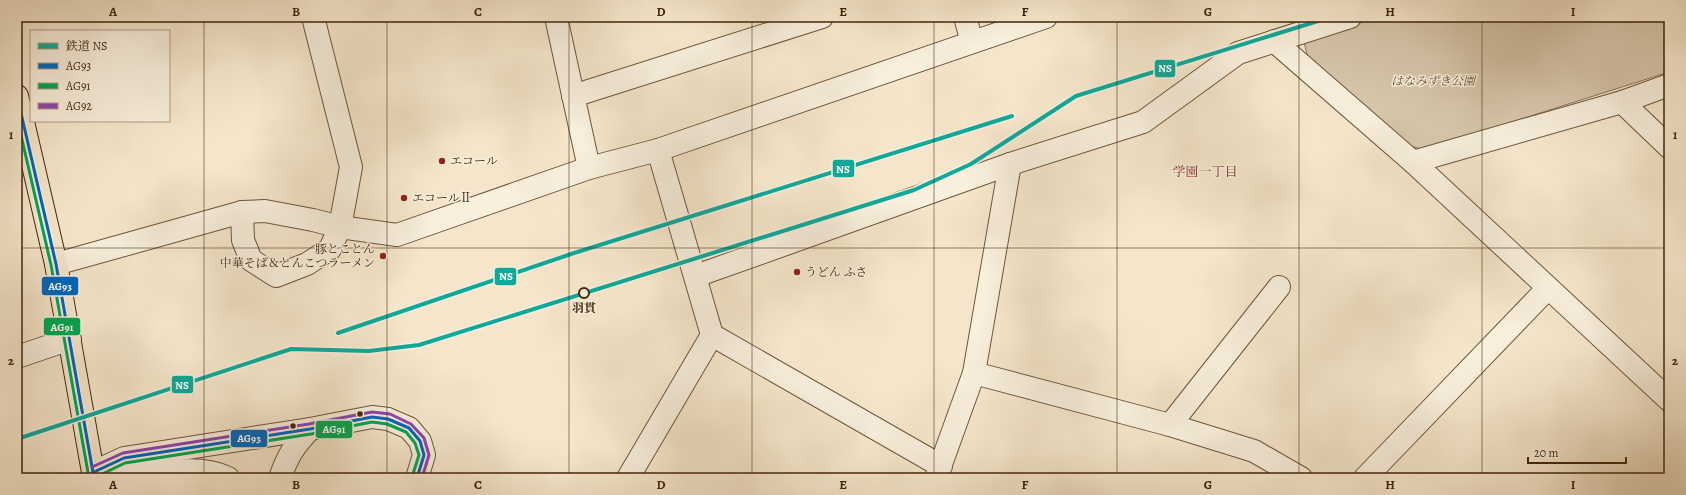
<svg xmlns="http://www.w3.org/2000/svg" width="1686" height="495" viewBox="0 0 1686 495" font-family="Alegreya,'Noto Serif JP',serif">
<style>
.green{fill:#d6c5aa;stroke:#8b755a}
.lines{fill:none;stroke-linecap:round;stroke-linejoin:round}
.minor-casing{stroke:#6d553a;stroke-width:24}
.major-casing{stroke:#402509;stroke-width:24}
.minor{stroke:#f8efdd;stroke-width:22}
.major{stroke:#f5e6cb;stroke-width:22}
.bus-1-casing{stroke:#f8efdd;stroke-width:6}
.bus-2-casing{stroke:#f8efdd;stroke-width:6}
.bus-3-casing{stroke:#f8efdd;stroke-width:6}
.bus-1{stroke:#0065bd;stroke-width:3}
.bus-2{stroke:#00a651;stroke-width:3}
.bus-3{stroke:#8e44ad;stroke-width:3}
.rail-1-casing{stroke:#f8efdd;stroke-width:7}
.rail-1{stroke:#10a899;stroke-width:4}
.grid{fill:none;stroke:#402509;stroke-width:1;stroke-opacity:0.55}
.poi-dot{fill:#8f2418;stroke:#f8efdd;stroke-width:1.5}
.stop-dot{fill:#f8efdd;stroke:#402509;stroke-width:2}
.bus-dot{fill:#402509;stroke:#f8efdd;stroke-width:1.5}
.labels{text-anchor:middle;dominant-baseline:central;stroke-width:3;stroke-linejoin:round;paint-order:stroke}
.park-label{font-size:12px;font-style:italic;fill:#664d31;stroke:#f8efdd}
.poi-label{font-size:12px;fill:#402509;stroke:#f8efdd;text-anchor:start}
.stop-label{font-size:12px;font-weight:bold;fill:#402509;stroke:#f8efdd}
.neighbourhood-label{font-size:13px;fill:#7a1f14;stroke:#f8efdd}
.line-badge{stroke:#f8efdd;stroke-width:1.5}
.badge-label{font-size:11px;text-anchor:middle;font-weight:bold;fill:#fff}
.neatline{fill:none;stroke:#402509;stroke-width:1.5}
.grid-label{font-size:13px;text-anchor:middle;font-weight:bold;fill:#402509}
</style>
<rect width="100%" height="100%" fill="#f5e6cb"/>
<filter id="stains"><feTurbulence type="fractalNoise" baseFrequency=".005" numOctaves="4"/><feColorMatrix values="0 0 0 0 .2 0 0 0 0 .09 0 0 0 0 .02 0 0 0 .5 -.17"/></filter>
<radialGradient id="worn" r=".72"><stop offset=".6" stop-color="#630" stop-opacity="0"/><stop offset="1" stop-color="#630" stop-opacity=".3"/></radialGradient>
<polygon class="green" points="1377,17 1669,17 1669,72 1424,150 1402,143 1308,58 1304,42"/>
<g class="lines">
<g class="minor-casing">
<g id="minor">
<polyline points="556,17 589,168"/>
<polyline points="965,17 972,42"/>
<polyline points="1274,41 1413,162 1669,400"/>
<polyline points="573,96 822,17"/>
<polyline points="1622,102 1669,147"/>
<polyline points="1413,162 1622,102 1669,85"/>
<polyline points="242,212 243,240 251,260 276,276 307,264 330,249 340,227 351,167 313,17"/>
<polyline points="56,264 242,212 265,211 313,220 340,227 397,235 589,168 658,150 1046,17"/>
<polyline points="696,276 1010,164 1143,122 1238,53 1350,17"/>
<polyline points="712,335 941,466"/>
<polyline points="17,357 70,339"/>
<polyline points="974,373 1170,425 1254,451 1301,478"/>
<polyline points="1170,425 1279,287"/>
<polyline points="94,472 124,458 310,429 372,417 388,419 409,428 420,441 424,455 417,478"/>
<path d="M 129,478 C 162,474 197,463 228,478"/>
<path d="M 280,478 C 288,455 294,446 310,429"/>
<polyline points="628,478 712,335 658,150"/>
<polyline points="936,478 974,373 1010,164"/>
<polyline points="1365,478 1548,288"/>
</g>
</g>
<g class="major-casing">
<polyline id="major" points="17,96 56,264 94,478"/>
</g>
<use href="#minor" class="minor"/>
<use href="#major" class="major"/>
<g class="bus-1-casing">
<g id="bus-1">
<polyline points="17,96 56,264 94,478"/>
<polyline points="94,472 124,458 310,429 372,417 388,419 409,428 420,441 424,455 417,478"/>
</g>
</g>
<g class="bus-2-casing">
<g id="bus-2">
<polyline points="17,118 51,265 89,478"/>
<polyline points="96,477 125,463 311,434 372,422 387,424 406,432 415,443 419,455 412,477"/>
</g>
</g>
<g class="bus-3-casing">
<polyline id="bus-3" points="92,467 123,453 309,424 372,412 390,414 411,424 424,438 429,455 422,478"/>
</g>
<use href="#bus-1" class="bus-1"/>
<use href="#bus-2" class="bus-2"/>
<use href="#bus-3" class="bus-3"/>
<g class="rail-1-casing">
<g id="rail-1">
<polyline points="338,333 571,254 1012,116"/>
<polyline points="17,439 291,349 369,351 419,345 914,190 971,164 1076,96 1331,17"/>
</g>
</g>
<use href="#rail-1" class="rail-1"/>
</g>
<path class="grid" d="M 204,17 L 204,478M 387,17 L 387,478M 569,17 L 569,478M 752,17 L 752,478M 934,17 L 934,478M 1117,17 L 1117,478M 1299,17 L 1299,478M 1482,17 L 1482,478M 17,248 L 1669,248"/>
<g class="poi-dot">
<circle cx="442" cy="161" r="4"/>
<circle cx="404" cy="198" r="4"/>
<circle cx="383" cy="256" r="4"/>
<circle cx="797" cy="272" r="4"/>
</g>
<circle class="stop-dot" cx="584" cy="293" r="5"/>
<g class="bus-dot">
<circle cx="360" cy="414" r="3.5"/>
<circle cx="293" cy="426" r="3.5"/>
</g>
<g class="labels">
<g class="park-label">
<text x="1433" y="81">はなみずき公園</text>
</g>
<g class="poi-label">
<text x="450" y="161">エコール</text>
<text x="412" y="198">エコールⅡ</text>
<text x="375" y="249" text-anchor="end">豚とことん<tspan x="375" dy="14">中華そば＆とんこつラーメン</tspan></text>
<text x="805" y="272">うどん ふさ</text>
</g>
<g class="stop-label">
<text x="584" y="308">羽貫</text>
</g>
<g class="neighbourhood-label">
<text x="1205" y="171">学園一丁目</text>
</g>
</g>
<g class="line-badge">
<rect x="1154" y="59" width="22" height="19" rx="4" fill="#10a899"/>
<rect x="832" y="159" width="23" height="19" rx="4" fill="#10a899"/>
<rect x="494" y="267" width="23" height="19" rx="4" fill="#10a899"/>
<rect x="41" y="276" width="38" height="20" rx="4" fill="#0065bd"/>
<rect x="43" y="317" width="38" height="19" rx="4" fill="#00a651"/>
<rect x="171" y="375" width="23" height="19" rx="4" fill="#10a899"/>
<rect x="315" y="420" width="38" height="19" rx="4" fill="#00a651"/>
<rect x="230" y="429" width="38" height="19" rx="4" fill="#0065bd"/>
</g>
<g class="badge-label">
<text x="1165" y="72">NS</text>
<text x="843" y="173">NS</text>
<text x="506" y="280">NS</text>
<text x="60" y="290">AG93</text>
<text x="62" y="331">AG91</text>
<text x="182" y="389">NS</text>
<text x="334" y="433">AG91</text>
<text x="249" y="442">AG93</text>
</g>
<rect width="1686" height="495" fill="none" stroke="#f5e6cb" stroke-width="44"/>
<rect x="30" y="30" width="140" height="92" fill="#f8efdd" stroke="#ae9e88"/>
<rect x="38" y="43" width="20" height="6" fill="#10a899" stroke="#ae9e88"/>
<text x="66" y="50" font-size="12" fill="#402509">鉄道 NS</text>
<rect x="38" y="63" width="20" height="6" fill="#0065bd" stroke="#ae9e88"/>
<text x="66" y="70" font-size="12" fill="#402509">AG93</text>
<rect x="38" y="83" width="20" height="6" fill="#00a651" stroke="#ae9e88"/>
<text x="66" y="90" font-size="12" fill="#402509">AG91</text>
<rect x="38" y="103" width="20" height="6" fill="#8e44ad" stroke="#ae9e88"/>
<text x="66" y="110" font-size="12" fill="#402509">AG92</text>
<path d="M1528 457v6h98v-6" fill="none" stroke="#402509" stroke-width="2"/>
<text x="1534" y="457" font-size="12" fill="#402509" stroke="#f8efdd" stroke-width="3" paint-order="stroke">20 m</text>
<rect x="22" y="22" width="1642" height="451" class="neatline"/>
<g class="grid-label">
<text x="113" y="16">A</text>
<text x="296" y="16">B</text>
<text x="478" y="16">C</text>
<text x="661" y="16">D</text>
<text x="843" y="16">E</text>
<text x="1025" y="16">F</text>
<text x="1208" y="16">G</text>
<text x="1390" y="16">H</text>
<text x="1573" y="16">I</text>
<text x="11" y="139">1</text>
<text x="1675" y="139">1</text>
<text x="11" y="365">2</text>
<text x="1675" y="365">2</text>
<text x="113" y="489">A</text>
<text x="296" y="489">B</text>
<text x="478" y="489">C</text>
<text x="661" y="489">D</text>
<text x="843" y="489">E</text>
<text x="1025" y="489">F</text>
<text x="1208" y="489">G</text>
<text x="1390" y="489">H</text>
<text x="1573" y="489">I</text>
</g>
<rect width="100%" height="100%" filter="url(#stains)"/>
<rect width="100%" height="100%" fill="url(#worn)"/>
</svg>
